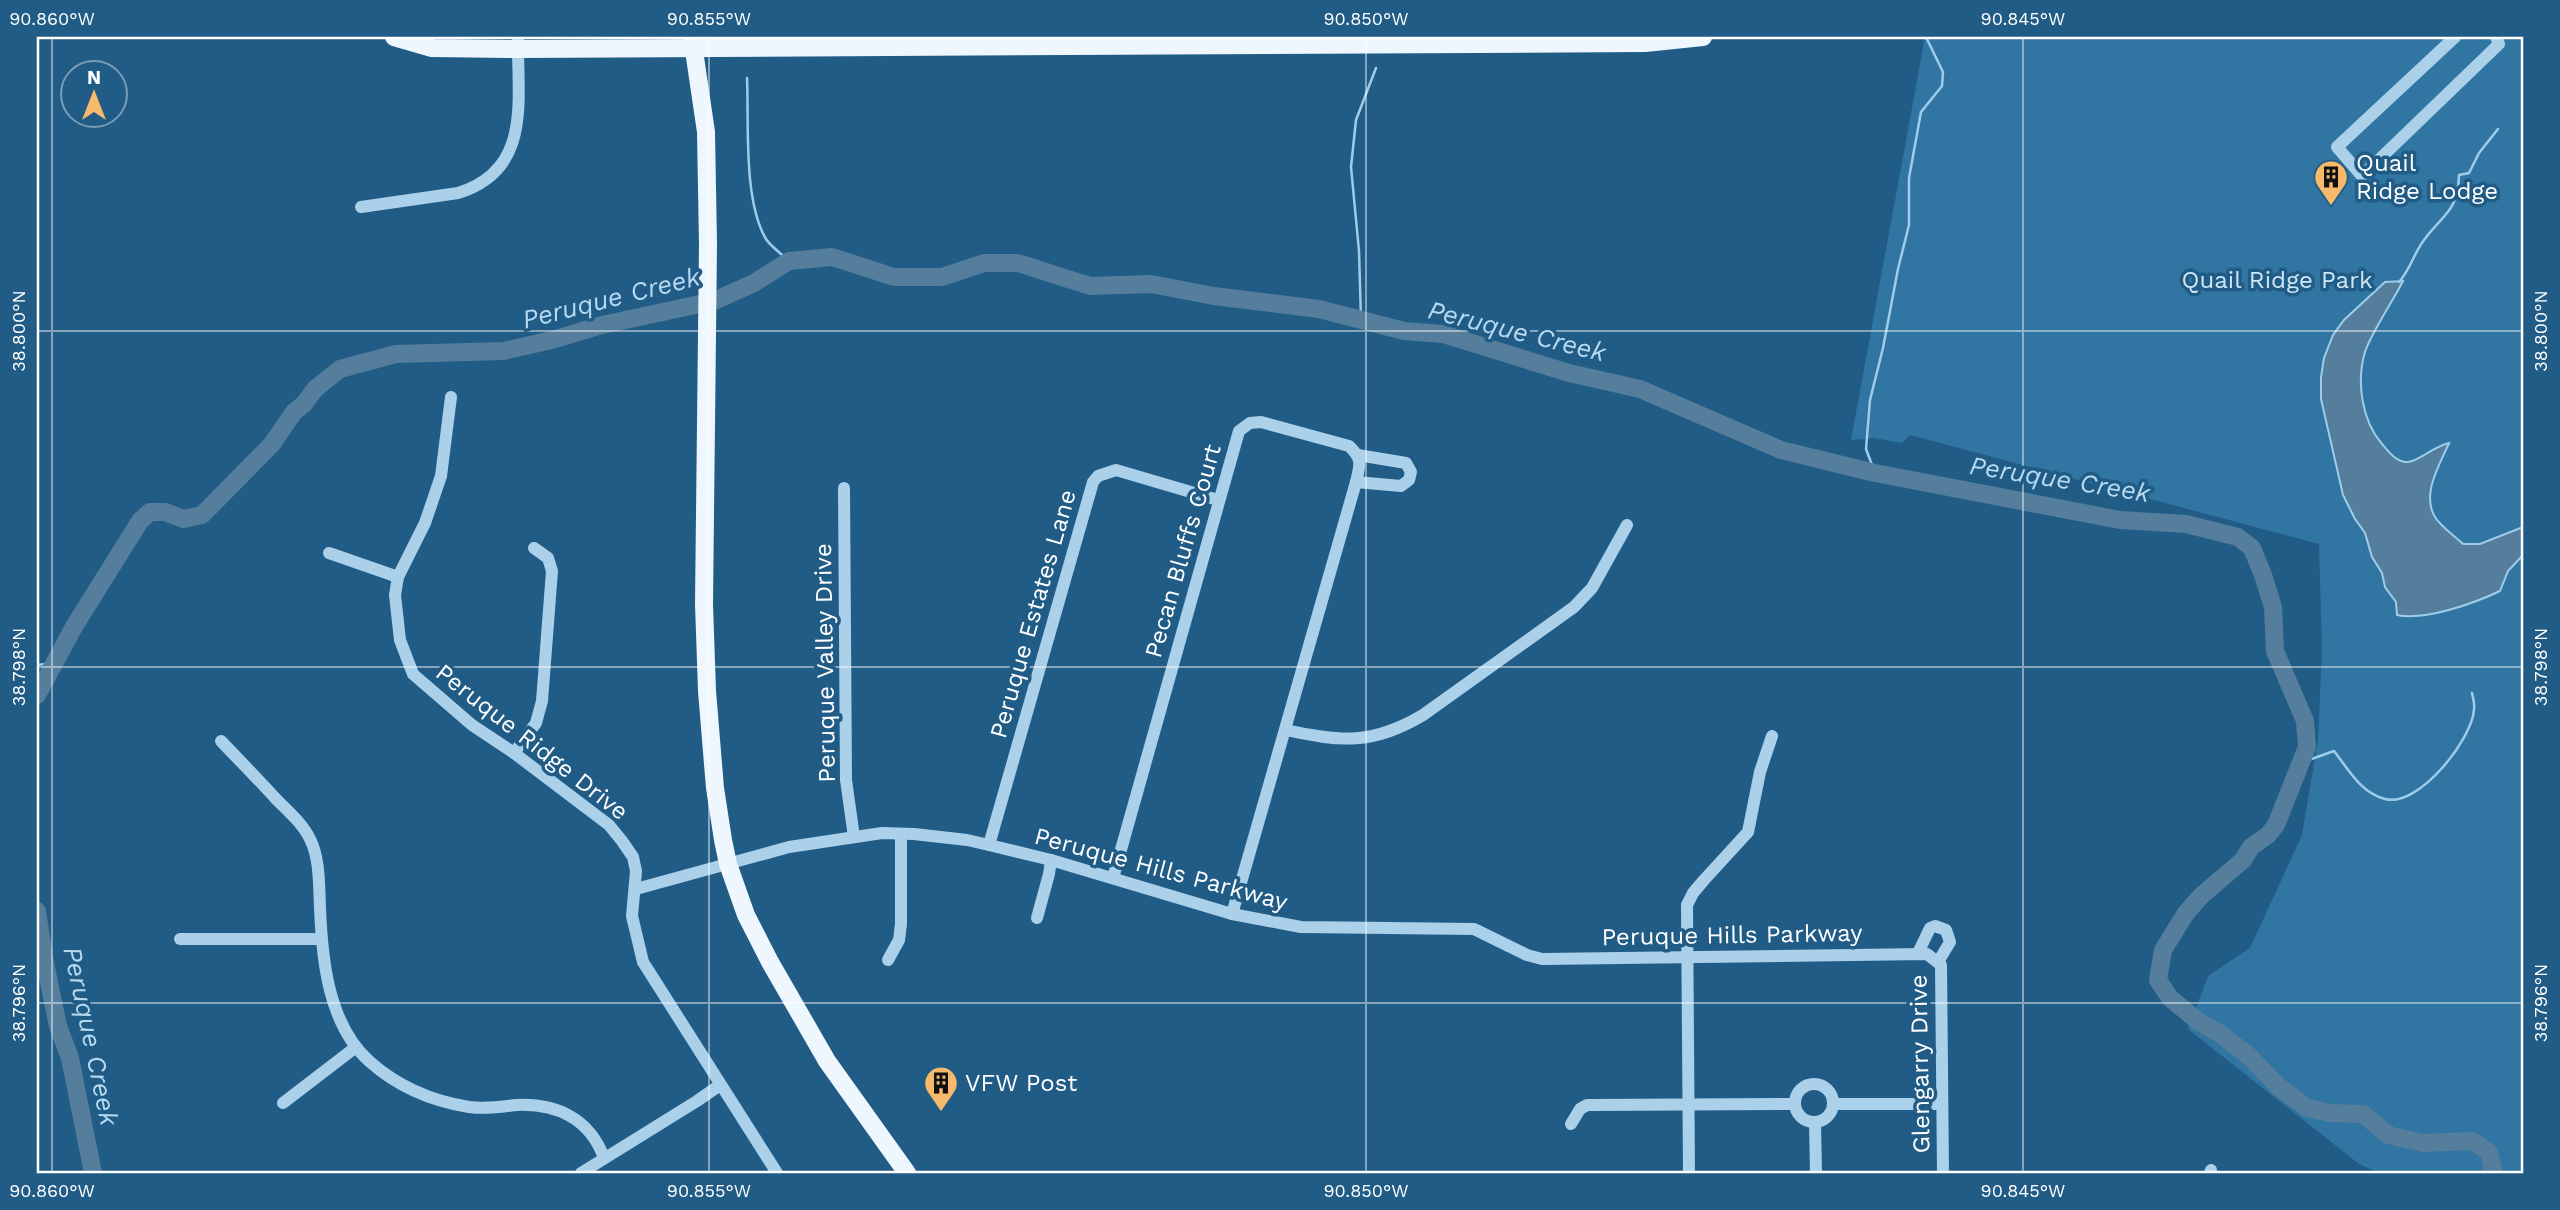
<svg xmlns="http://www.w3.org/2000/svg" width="2560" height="1210" viewBox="0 0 2560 1210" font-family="'Work Sans',sans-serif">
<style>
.green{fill:#3175a2}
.water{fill:#547e9b;stroke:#9ecdeb;stroke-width:2}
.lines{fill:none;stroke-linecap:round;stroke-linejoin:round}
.stream{stroke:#9ecdeb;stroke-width:2.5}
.river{stroke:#547e9b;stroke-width:18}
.minor{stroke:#aad0ea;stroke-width:12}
.major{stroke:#eef6fe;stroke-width:18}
.ticks{fill:none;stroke:#fff;stroke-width:2;stroke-opacity:0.45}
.labels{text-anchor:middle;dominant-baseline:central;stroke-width:7;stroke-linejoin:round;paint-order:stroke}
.poi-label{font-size:24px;fill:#fff;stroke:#215c86;text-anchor:start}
.park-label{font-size:24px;fill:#cee7f7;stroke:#215c86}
.street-label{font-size:24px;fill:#fff;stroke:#215c86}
.water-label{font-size:26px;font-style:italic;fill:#b6daf1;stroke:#215c86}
.neatline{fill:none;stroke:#fff;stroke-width:2.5}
.ticks-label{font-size:18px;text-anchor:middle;fill:#fff}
</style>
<rect width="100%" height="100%" fill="#215c86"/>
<polygon class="green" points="1925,37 2523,37 2523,1173 2379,1173 2359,1164 2188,1029 2208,976 2250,948 2302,835 2318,740 2322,651 2319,544 1910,435 1902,443 1874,438 1851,440"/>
<path class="water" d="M 2403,281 C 2393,301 2371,333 2365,352 C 2356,382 2362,421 2382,444 C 2388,451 2396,462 2407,462 C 2416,463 2434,446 2449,443 C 2440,464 2421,494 2435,517 C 2441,527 2455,536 2463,544 L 2480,544 L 2523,527 L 2523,555 L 2508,571 L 2500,591 C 2475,603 2425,621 2397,615 L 2396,602 L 2385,587 L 2382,573 L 2372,557 L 2365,533 L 2355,519 L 2343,495 L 2321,399 L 2321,377 L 2324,358 L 2333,335 L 2344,320 L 2385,282 Z"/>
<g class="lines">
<g class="stream">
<path d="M 747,78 C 749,122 743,200 766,239 C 771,247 782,254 789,261"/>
<path d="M 2399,282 C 2410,270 2414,253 2424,240 C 2443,214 2458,212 2459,175 L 2469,173 L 2479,153 L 2498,129"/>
<polyline points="1361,320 1359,251 1351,167 1356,120 1376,68"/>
<polyline points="1875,473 1866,449 1870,400 1883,348 1898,269 1909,225 1909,178 1921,112 1942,86 1943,72 1926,37"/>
<polyline points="37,665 53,663"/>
<path d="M 2303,762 L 2334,751 C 2349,770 2360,792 2385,799 C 2419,808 2473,738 2474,709 C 2475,704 2473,698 2472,693"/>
</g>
<g class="river">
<polyline points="37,695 75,625 140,521 150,512 165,512 184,519 202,515 272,444 294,412 304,404 315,389 340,369 396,354 503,351 552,340 602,325 714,301 754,283 789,261 832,257 894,277 942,277 984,263 1018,263 1090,286 1151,284 1214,296 1319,309 1404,331 1443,334 1569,373 1640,389 1781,450 1875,473 2120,520 2186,524 2238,537 2252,548 2263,575 2273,607 2275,651 2305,721 2307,747 2276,825 2268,835 2251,847 2243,860 2201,896 2186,913 2163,950 2158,980 2170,998 2199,1022 2219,1033 2249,1056 2278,1086 2307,1108 2331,1113 2363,1114 2388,1135 2423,1143 2472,1141 2489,1152 2493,1169 2491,1173"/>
<polyline points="37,911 45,963 58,1026 70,1058 93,1173"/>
</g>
<g class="minor">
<polyline points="2455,37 2337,147 2362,176 2499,44 2496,37"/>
<path d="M 361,207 L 458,193 C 533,170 517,99 518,37"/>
<polyline points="451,397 441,476 425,523 398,577 395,595 400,640 413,674 472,725 514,753 609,825 622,841 633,857 636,871 632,916 643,962 777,1173"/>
<polyline points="1356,482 1401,486 1409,480 1411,472 1406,463 1358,455"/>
<polyline points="844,488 846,780 854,837"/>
<polyline points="329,553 398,577"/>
<path d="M 1286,730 C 1341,742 1373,745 1423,715 L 1574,607 L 1592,588 L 1627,525"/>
<path d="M 221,741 C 239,760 258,779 276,799 C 288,811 303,824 310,839 C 320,858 319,887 320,908 C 322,959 328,1024 369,1061 C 398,1087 431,1101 469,1107 C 486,1109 500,1107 516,1105 C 557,1103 590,1119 604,1158"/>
<polyline points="514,753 536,723 542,701 552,571 548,558 534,548"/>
<polyline points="989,845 1093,482 1098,476 1116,470 1218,500"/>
<path d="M 1113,878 L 1239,431 L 1250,423 L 1261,422 L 1349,446 C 1363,459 1360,465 1356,482 L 1232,914"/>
<polyline points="636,889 789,847 882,833 914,834 967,840 989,845 1051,860 1232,914 1301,927 1474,929 1527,955 1542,959 1927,954 1941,965 1943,1173"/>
<polyline points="1037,918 1049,874 1051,860"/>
<polyline points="180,939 321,939"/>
<polyline points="1918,953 1930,928 1935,926 1946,930 1950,942 1938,962"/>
<polyline points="888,960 899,940 901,924 901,834"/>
<circle cx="1814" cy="1103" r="19"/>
<polyline points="283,1103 356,1047"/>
<polyline points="1833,1104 1942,1104"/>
<polyline points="1815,1122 1816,1173"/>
<polyline points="1571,1124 1580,1109 1587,1105 1795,1104"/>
<polyline points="581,1173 697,1101 720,1085"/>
<polyline points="1689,1173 1687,905 1693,893 1704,880 1748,832 1760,772 1772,736"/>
<polyline points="2210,1173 2211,1170"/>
</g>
<g class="major">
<polyline points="394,37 432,48 518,49 1645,43 1703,37"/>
<polyline points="692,37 706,132 708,244 704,604 707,691 715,788 723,840 728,864 746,915 770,962 827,1061 907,1173"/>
</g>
</g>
<path class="ticks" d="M 52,37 L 52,1173M 709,37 L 709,1173M 1366,37 L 1366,1173M 2023,37 L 2023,1173M 37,331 L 2523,331M 37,667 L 2523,667M 37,1003 L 2523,1003"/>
<defs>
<g id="building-pin" transform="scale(1.75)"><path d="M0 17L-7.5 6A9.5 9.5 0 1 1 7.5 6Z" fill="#f7b96b" stroke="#215c86"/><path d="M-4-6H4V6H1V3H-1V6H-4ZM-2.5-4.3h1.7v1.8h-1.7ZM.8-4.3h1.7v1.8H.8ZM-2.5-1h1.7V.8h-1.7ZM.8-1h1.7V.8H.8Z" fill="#111"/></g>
</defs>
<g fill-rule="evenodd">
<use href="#building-pin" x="2331" y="177"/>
<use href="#building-pin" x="941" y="1083"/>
</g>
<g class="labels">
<g class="poi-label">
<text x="2356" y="163">Quail<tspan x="2356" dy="28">Ridge Lodge</tspan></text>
<text x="965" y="1083">VFW Post</text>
</g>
<g class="park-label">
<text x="2277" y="280">Quail Ridge Park</text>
</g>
<g class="street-label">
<text transform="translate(1183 551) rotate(-74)">Pecan Bluffs Court</text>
<text transform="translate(1033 614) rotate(-74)">Peruque Estates Lane</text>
<text transform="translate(825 663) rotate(-91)">Peruque Valley Drive</text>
<text transform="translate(532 742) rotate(38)">Peruque Ridge Drive</text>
<text transform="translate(1161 869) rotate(15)">Peruque Hills Parkway</text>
<text transform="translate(1732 935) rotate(-1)">Peruque Hills Parkway</text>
<text transform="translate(1920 1064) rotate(-91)">Glengarry Drive</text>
</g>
<g class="water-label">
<text transform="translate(611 298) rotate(-14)">Peruque Creek</text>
<text transform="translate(1517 331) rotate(14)">Peruque Creek</text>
<text transform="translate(2060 479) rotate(9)">Peruque Creek</text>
<text transform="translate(91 1036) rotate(78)">Peruque Creek</text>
</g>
</g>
<rect width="2560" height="1210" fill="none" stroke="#215c86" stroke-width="77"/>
<g transform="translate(94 94)"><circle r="33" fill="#215c86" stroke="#7a9db6" stroke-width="2"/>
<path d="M0-5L12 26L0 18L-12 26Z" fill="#f7b96b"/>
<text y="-10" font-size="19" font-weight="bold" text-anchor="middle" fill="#ffffff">N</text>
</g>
<rect x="38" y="38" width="2484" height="1134" class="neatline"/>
<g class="ticks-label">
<text x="52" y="25">90.860°W</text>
<text x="709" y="25">90.855°W</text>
<text x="1366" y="25">90.850°W</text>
<text x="2023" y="25">90.845°W</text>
<text transform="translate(19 331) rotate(-90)" y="6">38.800°N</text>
<text transform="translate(2541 331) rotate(-90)" y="6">38.800°N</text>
<text transform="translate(19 667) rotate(-90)" y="6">38.798°N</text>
<text transform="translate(2541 667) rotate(-90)" y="6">38.798°N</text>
<text transform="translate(19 1003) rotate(-90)" y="6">38.796°N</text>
<text transform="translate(2541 1003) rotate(-90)" y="6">38.796°N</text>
<text x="52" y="1197">90.860°W</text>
<text x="709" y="1197">90.855°W</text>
<text x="1366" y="1197">90.850°W</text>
<text x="2023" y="1197">90.845°W</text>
</g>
</svg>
